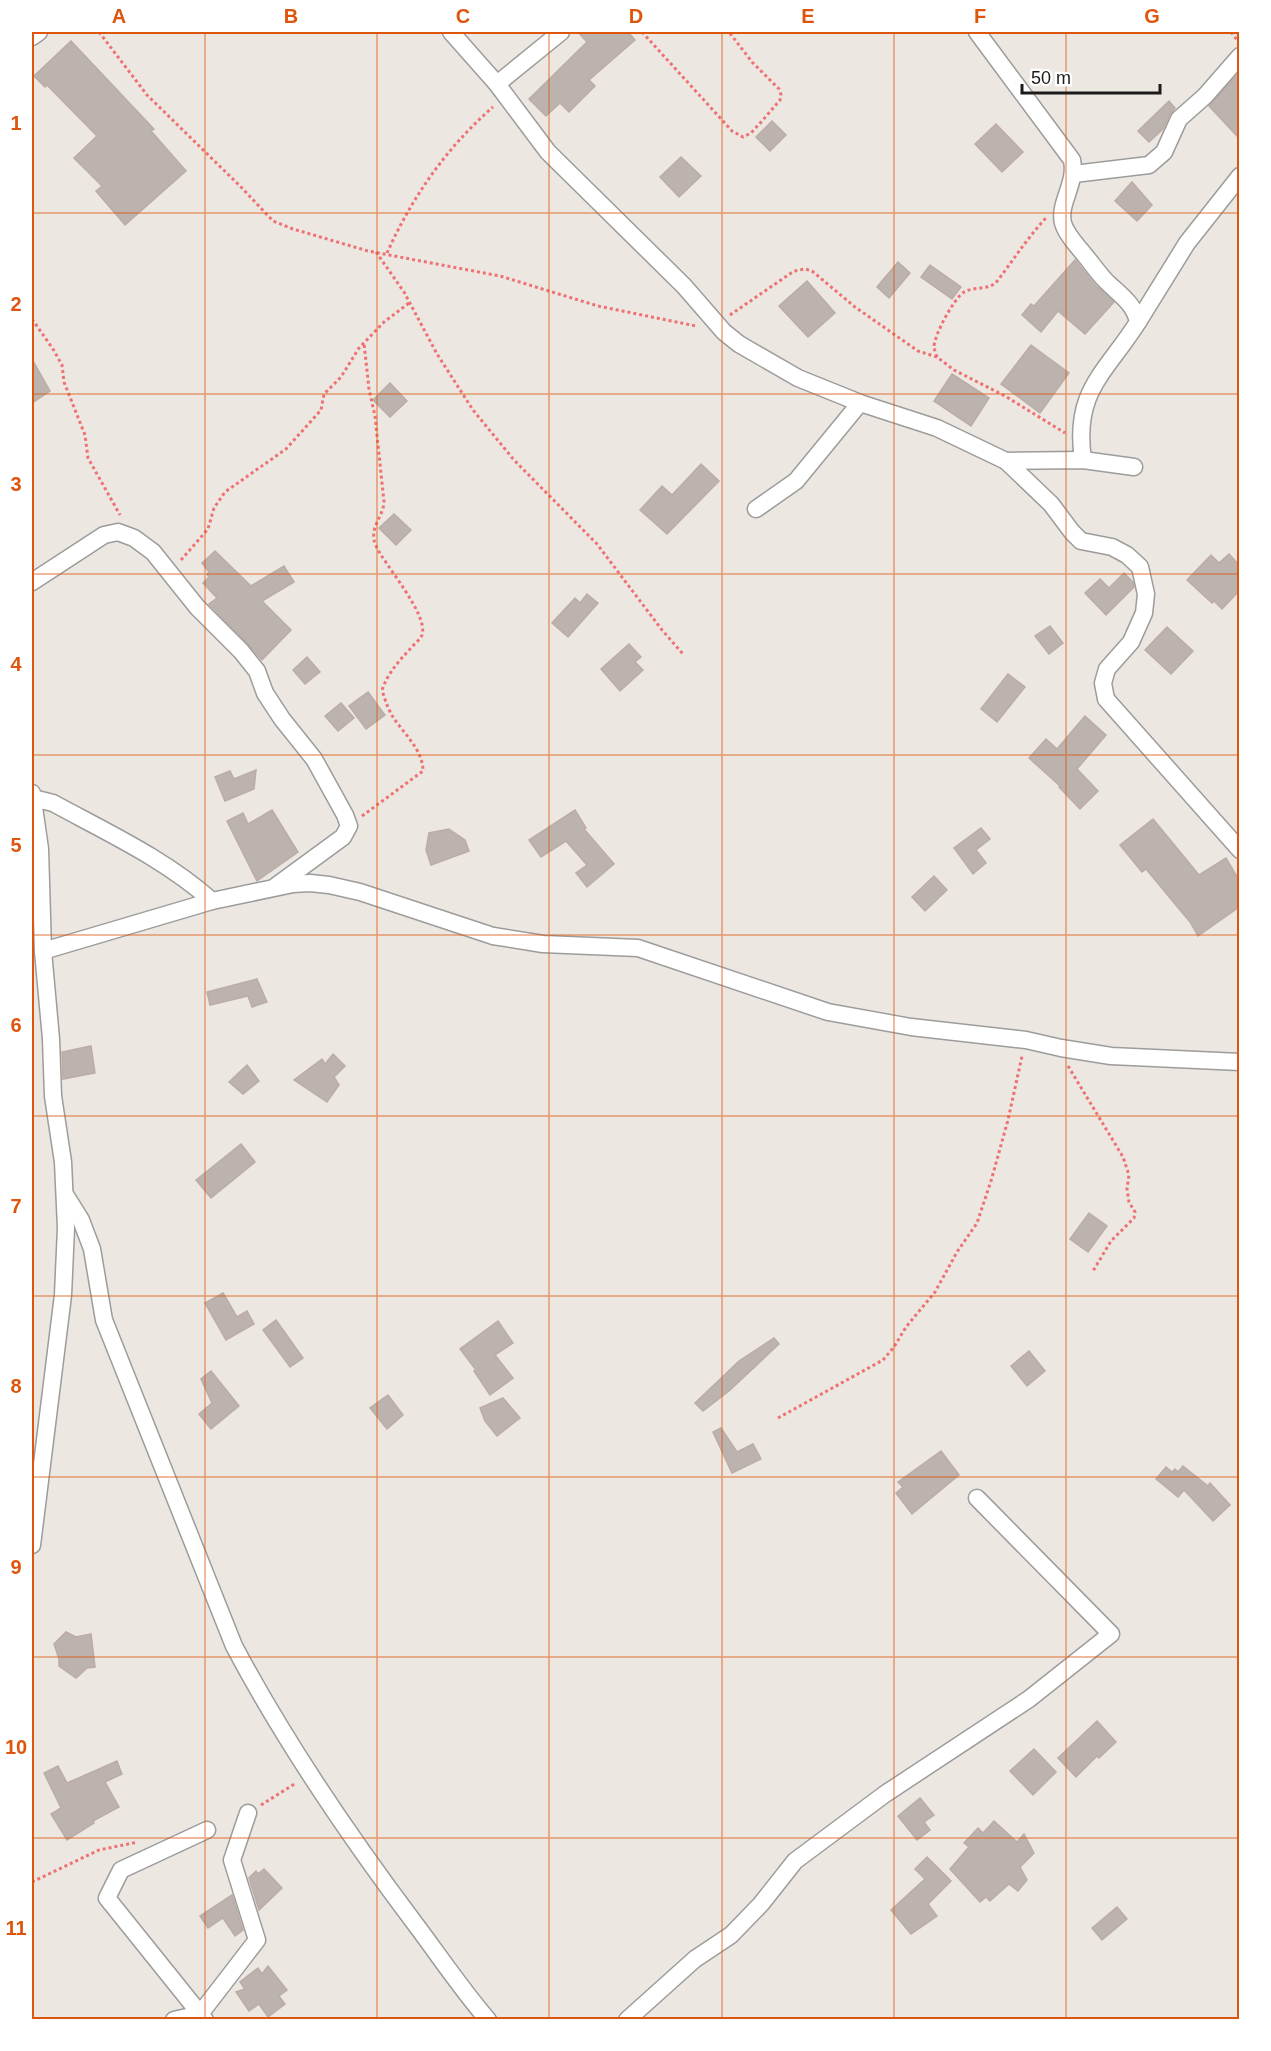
<svg xmlns="http://www.w3.org/2000/svg" width="1271" height="2051" viewBox="0 0 1271 2051" font-family="Arial,sans-serif">
<style>
.building{fill:#bcb2ae;stroke:#bcaca5;stroke-width:1.5}
.lines{fill:none;stroke-linecap:round;stroke-linejoin:round}
.minor-casing{stroke:#9c9c9c;stroke-width:19}
.path{stroke:#ee7173;stroke-width:3;stroke-dasharray:3 3;stroke-linecap:butt}
.minor{stroke:#fff;stroke-width:16}
.grid{fill:none;stroke:#de560d;stroke-width:1.5;stroke-opacity:0.55}
.neatline{fill:none;stroke:#de560d;stroke-width:2}
.grid-label{font-size:20px;text-anchor:middle;font-weight:bold;fill:#de560d}
</style>
<rect width="100%" height="100%" fill="#ece7e1"/>
<g class="building">
<polygon points="578,32 628,32 635,40 589,80 595,86 569,112 560,103 546,116 529,99 587,42"/>
<polygon points="71,41 154,129 151,131 186,171 125,225 96,191 102,186 74,158 97,136 47,85 45,87 34,76"/>
<polygon points="1239,73 1239,138 1209,106"/>
<polygon points="1169,101 1175,108 1170,114 1163,129 1149,142 1138,131"/>
<polygon points="772,121 786,135 770,151 756,137"/>
<polygon points="996,124 1023,152 1002,172 975,144"/>
<polygon points="681,157 701,176 679,197 660,177"/>
<polygon points="1132,182 1152,205 1137,221 1115,201"/>
<polygon points="1075,260 1096,286 1114,302 1085,334 1058,311 1041,332 1022,315 1031,304 1034,306"/>
<polygon points="898,262 910,273 889,298 877,287"/>
<polygon points="930,265 961,287 952,299 921,277"/>
<polygon points="807,281 835,313 808,337 779,306"/>
<polygon points="1031,345 1069,373 1040,413 1001,384"/>
<polygon points="32,359 50,391 32,403"/>
<polygon points="952,374 989,398 971,426 934,401"/>
<polygon points="390,383 407,401 390,417 373,400"/>
<polygon points="701,464 719,481 667,534 640,510 662,486 672,495"/>
<polygon points="394,514 411,530 396,545 379,528"/>
<polygon points="215,551 251,586 284,566 294,582 262,601 291,630 262,660 248,644 209,604 217,598 203,583 209,577 207,574 209,572 202,563"/>
<polygon points="1229,554 1239,565 1239,591 1222,609 1214,601 1212,603 1187,580 1211,555 1219,563"/>
<polygon points="1124,573 1133,582 1134,587 1106,615 1085,593 1100,579 1109,588"/>
<polygon points="587,594 598,603 568,637 552,623 575,598 580,603"/>
<polygon points="1050,626 1063,643 1049,654 1035,636"/>
<polygon points="1167,627 1193,651 1171,674 1145,650"/>
<polygon points="629,644 641,657 635,662 643,670 620,691 601,669"/>
<polygon points="307,657 320,672 305,684 293,670"/>
<polygon points="1008,674 1025,687 997,722 981,709"/>
<polygon points="368,692 385,715 366,729 349,706"/>
<polygon points="341,703 354,718 338,731 325,716"/>
<polygon points="1085,716 1106,735 1077,769 1098,791 1080,809 1059,787 1060,786 1029,758 1046,739 1057,749"/>
<polygon points="256,770 254,789 225,801 215,777 230,771 234,779"/>
<polygon points="272,810 298,852 257,881 227,821 243,813 248,824"/>
<polygon points="575,810 586,828 584,829 614,864 587,887 576,873 587,865 566,841 541,857 529,840"/>
<polygon points="1153,819 1199,875 1226,858 1239,880 1239,907 1198,936 1190,922 1146,869 1142,872 1120,845"/>
<polygon points="981,828 990,839 976,850 986,863 973,874 954,848"/>
<polygon points="449,829 465,840 469,851 431,865 426,850 429,833"/>
<polygon points="934,876 947,890 925,911 912,897"/>
<polygon points="257,979 267,1002 252,1007 248,996 210,1005 207,992"/>
<polygon points="91,1046 95,1073 63,1079 62,1052"/>
<polygon points="333,1054 345,1066 334,1077 339,1085 327,1102 294,1080 322,1059 325,1064"/>
<polygon points="247,1065 259,1081 243,1094 229,1082"/>
<polygon points="241,1144 255,1162 211,1198 196,1180"/>
<polygon points="1089,1213 1107,1226 1088,1252 1070,1239"/>
<polygon points="223,1293 237,1317 247,1311 254,1324 226,1340 205,1303"/>
<polygon points="276,1320 303,1358 290,1367 263,1330"/>
<polygon points="498,1321 513,1343 495,1355 513,1378 490,1395 474,1371 476,1370 460,1349"/>
<polygon points="774,1338 779,1344 729,1391 703,1411 695,1403 739,1361"/>
<polygon points="1029,1351 1045,1371 1027,1386 1011,1366"/>
<polygon points="211,1371 239,1406 211,1429 199,1414 212,1403 201,1379"/>
<polygon points="388,1395 403,1415 387,1429 370,1408"/>
<polygon points="503,1398 520,1418 497,1436 485,1421 480,1408"/>
<polygon points="721,1428 737,1452 753,1444 761,1459 732,1473 713,1432"/>
<polygon points="941,1451 959,1475 912,1514 896,1493 903,1487 898,1482"/>
<polygon points="1183,1466 1208,1486 1210,1483 1230,1505 1213,1521 1184,1490 1178,1497 1156,1479 1166,1467 1172,1472 1175,1469 1178,1472"/>
<polygon points="66,1632 76,1637 91,1634 95,1667 87,1668 76,1678 59,1666 59,1659 54,1644"/>
<polygon points="1097,1721 1116,1742 1099,1758 1097,1756 1076,1777 1058,1758"/>
<polygon points="1034,1749 1056,1772 1033,1795 1010,1771"/>
<polygon points="117,1761 122,1774 105,1782 119,1807 93,1821 94,1823 67,1840 51,1814 61,1808 44,1773 58,1766 67,1783"/>
<polygon points="920,1798 934,1815 924,1822 930,1830 917,1840 898,1816"/>
<polygon points="994,1821 1017,1842 1024,1834 1034,1853 1020,1867 1027,1880 1018,1891 1009,1884 990,1901 986,1897 980,1902 950,1869 969,1847 964,1843 978,1828 983,1833"/>
<polygon points="927,1857 951,1881 928,1904 937,1916 911,1934 891,1910 925,1879 915,1869"/>
<polygon points="264,1869 282,1888 259,1910 249,1878 256,1871 258,1874"/>
<polygon points="232,1895 243,1930 235,1936 223,1918 208,1928 200,1916"/>
<polygon points="1117,1907 1127,1919 1102,1940 1092,1928"/>
<polygon points="268,1966 287,1990 279,1996 285,2004 268,2017 259,2004 249,2011 236,1992 245,1989 240,1982 258,1968 262,1974"/>
</g>
<g class="lines">
<g class="minor-casing">
<g id="minor">
<polyline points="451,32 497,84 548,152 684,286 724,332 739,344 798,378 860,403 937,428 1006,461 1051,504 1072,532 1081,541 1112,547 1127,555 1140,567 1146,594 1144,613 1131,642 1107,669 1103,683 1106,699 1240,850"/>
<path d="M 977,32 L 1072,160 C 1077,184 1058,203 1063,223 C 1065,231 1073,241 1078,247 C 1087,257 1095,269 1104,279 C 1117,293 1134,302 1138,322 C 1105,374 1073,391 1083,460"/>
<polyline points="32,37 39,32"/>
<polyline points="497,84 561,32"/>
<polyline points="1074,174 1149,165 1164,152 1179,119 1205,96 1240,56"/>
<polyline points="1138,322 1187,243 1240,176"/>
<polyline points="1006,461 1083,460 1134,467"/>
<polyline points="756,509 796,481 860,403"/>
<polyline points="32,582 104,535 118,532 134,538 153,552 197,607 241,651 257,671 265,693 282,719 314,759 345,815 349,826 343,837 276,886"/>
<polyline points="32,793 40,849 43,951 51,1039 53,1096 63,1162 66,1228 63,1295 32,1545"/>
<path d="M 33,798 L 53,803 C 108,833 165,859 212,901"/>
<polyline points="43,951 212,901 293,884 310,883 329,885 360,892 493,936 543,944 638,948 828,1012 911,1027 1026,1040 1061,1048 1111,1056 1240,1062"/>
<path d="M 66,1196 L 81,1220 L 92,1249 L 104,1320 L 234,1646 C 286,1744 349,1836 416,1925 C 440,1957 462,1990 488,2020"/>
<polyline points="174,2020 200,2014 257,1940 232,1860 248,1813"/>
<polyline points="205,2020 107,1898 121,1870 207,1830"/>
<polyline points="627,2020 695,1959 731,1935 761,1904 795,1861 885,1794 1029,1699 1111,1634 977,1498"/>
</g>
</g>
<g class="path">
<polyline points="99,32 147,95 241,187 273,221 293,229 368,251 500,276 598,306 696,326"/>
<polyline points="642,32 732,131 743,137 751,133 762,121 780,100 781,95 779,89 752,62 729,32"/>
<polyline points="1231,32 1237,40"/>
<polyline points="376,252 404,292 437,354 473,410 514,460 597,544 662,630 683,654"/>
<path d="M 387,253 C 412,197 447,147 493,107"/>
<polyline points="730,315 794,271 805,269 812,271 855,307 918,351 937,357 954,370 1005,396 1065,433"/>
<polyline points="32,319 53,349 62,365 64,382 85,435 88,458 120,515"/>
<path d="M 937,357 C 936,354 935,351 934,348 C 933,337 954,298 964,292 C 975,286 990,291 998,280 C 1014,259 1028,237 1046,218"/>
<polyline points="181,560 208,529 214,508 225,492 286,449 321,410 324,394 341,377 359,348 384,322 409,303"/>
<path d="M 362,816 L 423,771 C 423,750 404,734 393,717 C 388,709 385,700 382,690 C 388,673 398,662 410,649 C 414,644 420,640 422,635 C 429,615 384,564 376,546 C 368,528 383,518 384,502 L 375,416 L 369,389 L 364,343"/>
<polyline points="1068,1066 1123,1157 1129,1175 1127,1189 1129,1202 1135,1212 1134,1218 1111,1241 1093,1271"/>
<polyline points="778,1418 883,1360 894,1347 906,1327 935,1292 957,1252 977,1223 991,1181 1008,1120 1022,1056"/>
<polyline points="261,1805 296,1783"/>
<polyline points="32,1882 99,1850 138,1842"/>
</g>
<use href="#minor" class="minor"/>
</g>
<path class="grid" d="M 205,32 L 205,2020M 377,32 L 377,2020M 549,32 L 549,2020M 722,32 L 722,2020M 894,32 L 894,2020M 1066,32 L 1066,2020M 32,213 L 1240,213M 32,394 L 1240,394M 32,574 L 1240,574M 32,755 L 1240,755M 32,935 L 1240,935M 32,1116 L 1240,1116M 32,1296 L 1240,1296M 32,1477 L 1240,1477M 32,1657 L 1240,1657M 32,1838 L 1240,1838"/>
<rect width="1271" height="2051" fill="none" stroke="#ffffff" stroke-width="66"/>
<path d="M1022 84v9h138v-9" fill="none" stroke="#1b1b1b" stroke-width="3"/>
<text x="1031" y="84" font-size="18" fill="#1b1b1b" stroke="#ffffff" stroke-width="4.5" paint-order="stroke">50 m</text>
<rect x="33" y="33" width="1205" height="1985" class="neatline"/>
<g class="grid-label">
<text x="119" y="23">A</text>
<text x="291" y="23">B</text>
<text x="463" y="23">C</text>
<text x="636" y="23">D</text>
<text x="808" y="23">E</text>
<text x="980" y="23">F</text>
<text x="1152" y="23">G</text>
<text x="16" y="130">1</text>
<text x="16" y="311">2</text>
<text x="16" y="491">3</text>
<text x="16" y="671">4</text>
<text x="16" y="852">5</text>
<text x="16" y="1032">6</text>
<text x="16" y="1213">7</text>
<text x="16" y="1393">8</text>
<text x="16" y="1574">9</text>
<text x="16" y="1754">10</text>
<text x="16" y="1935">11</text>
</g>
</svg>
